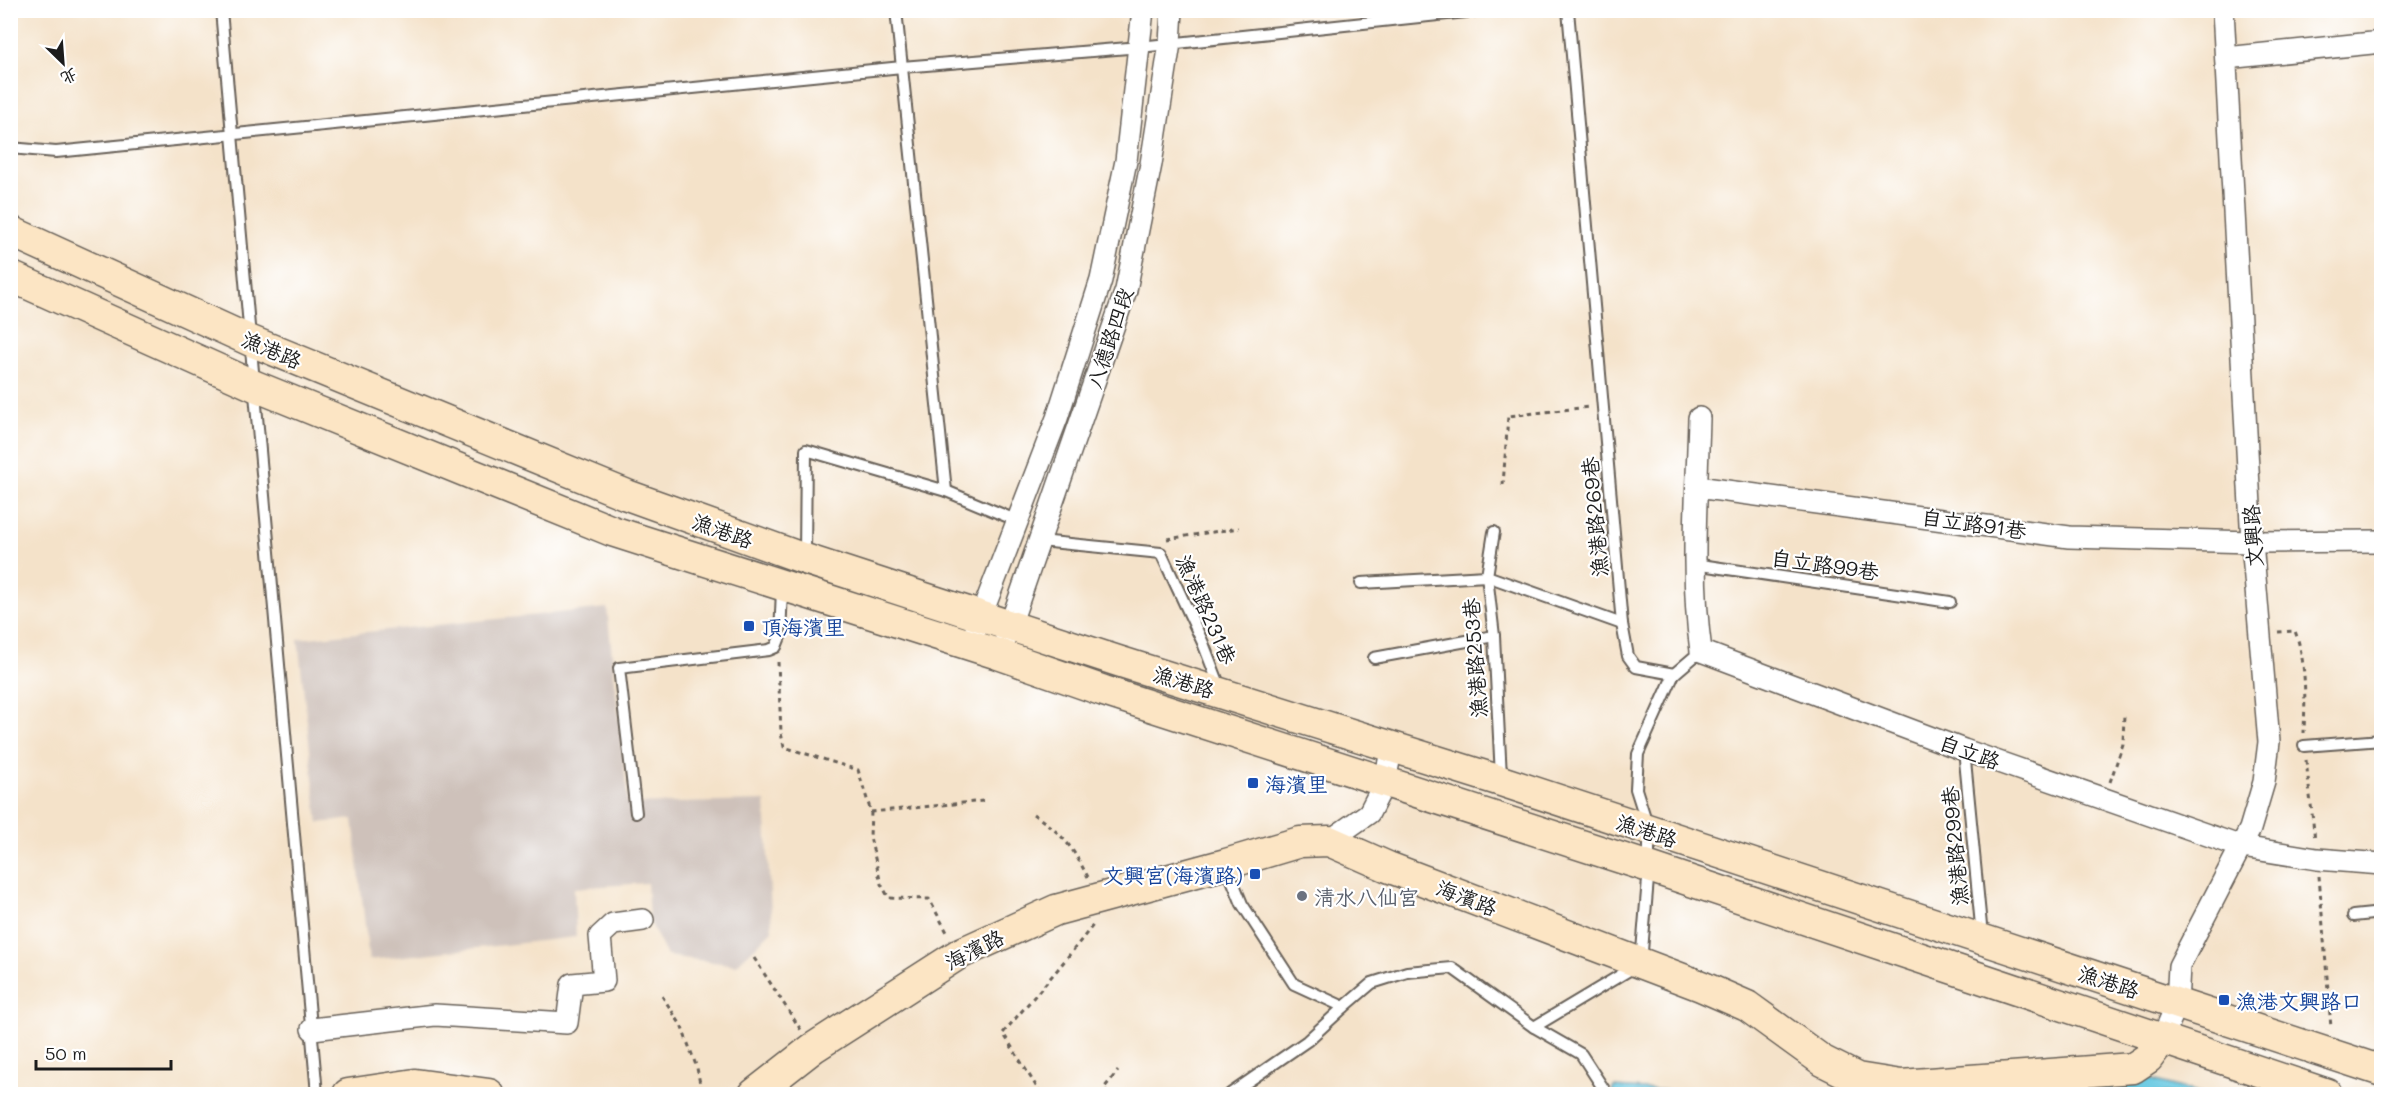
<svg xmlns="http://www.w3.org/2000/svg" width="2392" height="1105" viewBox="0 0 2392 1105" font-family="Mali,'LXGW WenKai TC',sans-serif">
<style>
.industrial{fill:#cec1ba}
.water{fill:#63c7e1;stroke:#40727e;stroke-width:1.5}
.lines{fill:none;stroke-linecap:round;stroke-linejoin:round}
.lane-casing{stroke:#686159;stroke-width:14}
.street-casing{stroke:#686159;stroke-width:24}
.secondary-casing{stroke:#686159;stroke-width:33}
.path{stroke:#686159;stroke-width:3;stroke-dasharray:4.5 4.5;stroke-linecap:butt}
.lane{stroke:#fff;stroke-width:10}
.street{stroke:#fff;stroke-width:21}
.secondary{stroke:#fce5c4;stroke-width:30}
.transit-dot{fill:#1a4fb4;stroke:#fff;stroke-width:2}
.worship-dot{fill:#6b7280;stroke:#fff;stroke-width:2}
.labels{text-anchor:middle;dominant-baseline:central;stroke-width:4.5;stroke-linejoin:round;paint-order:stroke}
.street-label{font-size:21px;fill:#1c1c1c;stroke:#fff}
.transit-label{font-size:21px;fill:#164399;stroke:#fff;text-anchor:start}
.worship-label{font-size:21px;fill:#5b616d;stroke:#fff;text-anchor:start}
</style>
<rect width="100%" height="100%" fill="#fff"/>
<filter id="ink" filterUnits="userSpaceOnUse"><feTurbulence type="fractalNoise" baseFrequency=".0167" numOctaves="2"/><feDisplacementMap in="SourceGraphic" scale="12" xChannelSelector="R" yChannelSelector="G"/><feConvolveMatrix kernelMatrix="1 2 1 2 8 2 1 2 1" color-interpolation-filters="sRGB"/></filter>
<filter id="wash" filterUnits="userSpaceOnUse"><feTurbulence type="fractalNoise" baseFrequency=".008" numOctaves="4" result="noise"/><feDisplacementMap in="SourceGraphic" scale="24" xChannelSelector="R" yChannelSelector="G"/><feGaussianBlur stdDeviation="1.35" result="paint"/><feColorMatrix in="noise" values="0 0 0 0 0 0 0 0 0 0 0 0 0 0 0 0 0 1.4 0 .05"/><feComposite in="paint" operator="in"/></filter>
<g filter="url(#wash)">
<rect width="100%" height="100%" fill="#f4e2c9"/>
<polygon class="industrial" points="607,608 628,804 765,801 772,931 736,965 667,956 649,920 647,883 574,888 576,937 369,960 353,819 318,823 298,639"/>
<g class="water">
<polygon points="2149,1079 2203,1094 2073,1094 2075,1088"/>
<polygon points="1614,1087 1704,1093 1713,1094 1615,1094 1612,1090"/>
</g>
</g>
<g filter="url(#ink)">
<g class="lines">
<g class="lane-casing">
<g id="lane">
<polyline points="221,10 317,1094"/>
<polyline points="896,10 946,491"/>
<polyline points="1568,10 1622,624 1628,656 1636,667 1674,674"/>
<polyline points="10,148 56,152 902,67 1140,47 1485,10"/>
<polyline points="1494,532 1487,576 1494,636 1501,777"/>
<polyline points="1040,541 1161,553 1203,643 1220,687"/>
<polyline points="805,556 806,450 946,491 1018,521"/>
<polyline points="1694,564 1950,602"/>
<polyline points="1361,583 1487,576 1622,624"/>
<polyline points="1374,658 1494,636"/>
<polyline points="2304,746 2382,740"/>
<polyline points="1964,750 1982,936"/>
<polyline points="636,813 619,668 769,650 776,647 780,637 782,589"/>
<polyline points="1226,865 1242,904 1294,984 1344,1007 1372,983 1407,972 1452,968 1534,1027 1581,1054 1607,1094"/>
<polyline points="2353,916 2382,913"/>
<polyline points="1534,1027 1641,963 1649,867 1649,830 1636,789 1638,754 1674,674 1701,651"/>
<polyline points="1230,1094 1307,1041 1344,1007"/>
</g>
</g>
<g class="street-casing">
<g id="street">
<polyline points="2226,58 2382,42"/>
<path d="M 1699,418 C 1697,496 1690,573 1701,651 L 1964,750 L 2242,847 L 2317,859 L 2382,864"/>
<polyline points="1697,487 2069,537 2252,542 2382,541"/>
<polyline points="976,629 1057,418 1101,280 1126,161 1143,10"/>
<polyline points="1006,637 1126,290 1151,164 1170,43 1172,10"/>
<polyline points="1329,841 1369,813 1385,782 1392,745"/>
<polyline points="312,1029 435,1015 567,1023 572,984 604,981 600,936 613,924 643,920"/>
<polyline points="2162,1039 2177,1004 2179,966 2250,829 2264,782 2269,742 2252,542 2223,10"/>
</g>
</g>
<g class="secondary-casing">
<g id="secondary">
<polyline points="10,231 251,341 627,495 805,559 1118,661 1501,781 2382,1071"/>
<polyline points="10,276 255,386 612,531 998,654 1104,691 1649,867 2327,1094"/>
<polyline points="348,1094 415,1084 489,1094"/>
<polyline points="754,1094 813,1048 959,954 1056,910 1226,864 1300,842 1329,841 1388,867 1701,986 1747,1006 1823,1061 1857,1078 1901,1085 2133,1068 2148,1058 2162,1039"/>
</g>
</g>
<g class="path">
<polyline points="1503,485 1508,416 1590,407"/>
<polyline points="1167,539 1239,528"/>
<path d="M 2278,632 L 2295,631 C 2307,664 2305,698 2304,733"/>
<polyline points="778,662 781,733 784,747 858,770 871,812 870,837 881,884 889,898 929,899 948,934"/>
<polyline points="2306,760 2315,840"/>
<polyline points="2110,782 2123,744 2124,714"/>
<polyline points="871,812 984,801"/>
<path d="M 1033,814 C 1065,836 1070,844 1088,877"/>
<polyline points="2319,876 2331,1028"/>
<polyline points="754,958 801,1030"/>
<polyline points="662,996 681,1025 697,1068 702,1094"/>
<polyline points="1041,1094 1003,1033 1058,969 1094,924"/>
<polyline points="1107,1094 1104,1088 1118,1071"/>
</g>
<use href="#lane" class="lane"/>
<use href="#street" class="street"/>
<use href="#secondary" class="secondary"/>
</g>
</g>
<g class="transit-dot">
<rect x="743" y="620" width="12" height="12" rx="3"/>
<rect x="1247" y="777" width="12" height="12" rx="3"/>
<rect x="1249" y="868" width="12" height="12" rx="3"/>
<rect x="2218" y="994" width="12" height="12" rx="3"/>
</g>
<circle class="worship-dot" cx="1302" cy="896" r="6"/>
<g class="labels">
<g class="street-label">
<text transform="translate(1109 338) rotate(-72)">八德路四段</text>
<text transform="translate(272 349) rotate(23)">漁港路</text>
<text transform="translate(1594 517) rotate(-95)">漁港路269巷</text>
<text transform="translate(1974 523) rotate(8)">自立路91巷</text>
<text transform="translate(723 530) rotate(20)">漁港路</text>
<text transform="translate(2252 536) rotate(-94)">文興路</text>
<text transform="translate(1825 564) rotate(8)">自立路99巷</text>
<text transform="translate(1207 609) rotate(66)">漁港路231巷</text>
<text transform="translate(1474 658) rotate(-94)">漁港路253巷</text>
<text transform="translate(1184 681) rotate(17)">漁港路</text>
<text transform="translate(1970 751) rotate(20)">自立路</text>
<text transform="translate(1647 830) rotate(18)">漁港路</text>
<text transform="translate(1954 846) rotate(-95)">漁港路299巷</text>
<text transform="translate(1467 897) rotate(21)">海濱路</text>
<text transform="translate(974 949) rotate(-27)">海濱路</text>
<text transform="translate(2109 981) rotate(18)">漁港路</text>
</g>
<g class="transit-label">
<text x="761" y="626">頂海濱里</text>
<text x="1265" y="783">海濱里</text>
<text x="1243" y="874" text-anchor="end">文興宮(海濱路)</text>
<text x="2236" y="1000">漁港文興路口</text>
</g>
<g class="worship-label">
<text x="1314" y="896">清水八仙宮</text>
</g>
</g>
<rect width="2392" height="1105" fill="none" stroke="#fff" stroke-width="36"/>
<g transform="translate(63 63) rotate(155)" stroke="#ffffff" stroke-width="4.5" paint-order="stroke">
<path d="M0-4.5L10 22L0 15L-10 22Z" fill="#1c1c1c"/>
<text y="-9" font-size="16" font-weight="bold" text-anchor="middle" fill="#1c1c1c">北</text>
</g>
<path d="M36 1060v9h135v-9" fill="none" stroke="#1c1c1c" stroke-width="3"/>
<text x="45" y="1060" font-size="18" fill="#1c1c1c" stroke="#ffffff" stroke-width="4.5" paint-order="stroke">50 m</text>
</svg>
